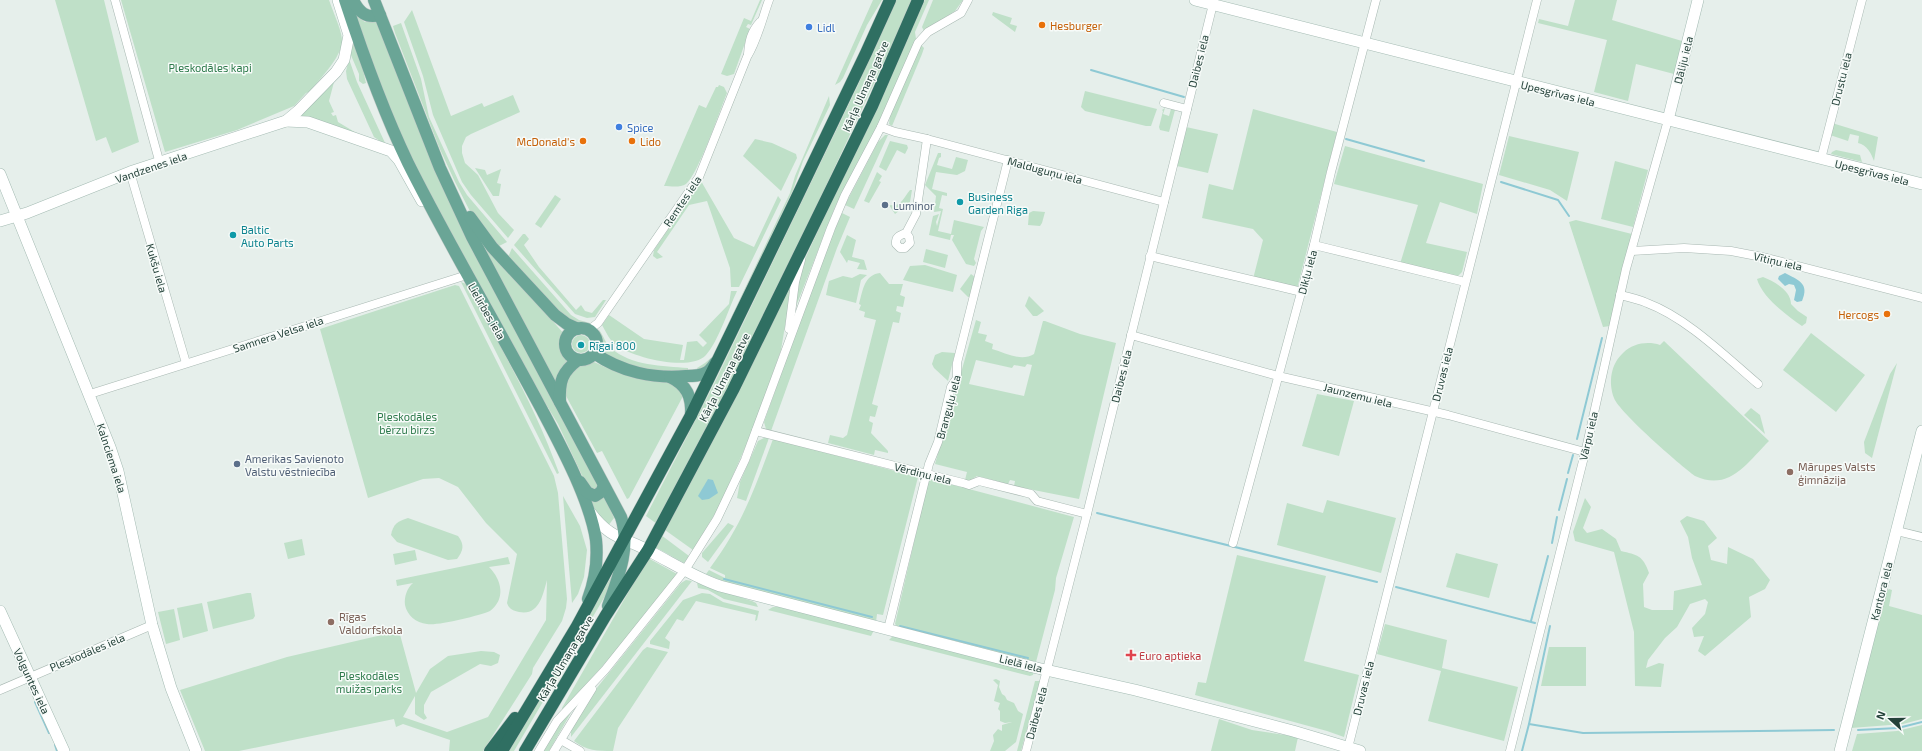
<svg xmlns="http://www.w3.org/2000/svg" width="1922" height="751" viewBox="0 0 1922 751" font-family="'Exo 2',sans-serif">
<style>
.green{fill:#bfe0c8;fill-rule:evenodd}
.water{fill:#8ec9d4}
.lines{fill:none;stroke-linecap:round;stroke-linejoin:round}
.stream{stroke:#8ec9d4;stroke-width:2}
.street-casing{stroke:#a8b8b2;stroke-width:9}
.secondary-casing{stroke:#a4bbb3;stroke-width:12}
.primary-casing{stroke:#c2cac8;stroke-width:13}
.highway-casing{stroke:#c2cac8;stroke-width:13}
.street{stroke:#fff;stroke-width:8}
.secondary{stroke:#fff;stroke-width:11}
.primary{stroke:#6aa596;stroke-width:12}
.highway{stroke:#2f6f62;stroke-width:12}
.food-dot{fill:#e8710a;stroke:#f7fbf9;stroke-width:1.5}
.shop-dot{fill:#3f7fe0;stroke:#f7fbf9;stroke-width:1.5}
.culture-dot{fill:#0f9aa8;stroke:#f7fbf9;stroke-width:1.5}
.service-dot{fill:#5c6f8a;stroke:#f7fbf9;stroke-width:1.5}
.education-dot{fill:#8d6e63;stroke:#f7fbf9;stroke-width:1.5}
.health-dot{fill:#e0444e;stroke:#f7fbf9;stroke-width:1.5}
.labels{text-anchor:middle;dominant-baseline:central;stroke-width:3;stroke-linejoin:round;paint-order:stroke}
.food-label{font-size:11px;fill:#c56008;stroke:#f7fbf9;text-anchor:start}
.shop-label{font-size:11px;fill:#366cbe;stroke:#f7fbf9;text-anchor:start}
.street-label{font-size:11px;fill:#24423a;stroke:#f7fbf9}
.park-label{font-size:11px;fill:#2d7a4b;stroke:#f7fbf9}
.culture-label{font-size:11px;fill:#0d838f;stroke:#f7fbf9;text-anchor:start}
.service-label{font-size:11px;fill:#4e5e75;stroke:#f7fbf9;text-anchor:start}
.education-label{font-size:11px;fill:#785e54;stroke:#f7fbf9;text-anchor:start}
.health-label{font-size:11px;fill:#be3a42;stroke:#f7fbf9;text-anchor:start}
</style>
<rect width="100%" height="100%" fill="#e6efeb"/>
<g class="green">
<polygon points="55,0 104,0 139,142 112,153 106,137 96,141"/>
<path d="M 121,0 L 329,0 C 333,12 340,26 342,39 C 344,55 319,80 309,92 L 306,93 L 294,106 L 237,130 L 165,152 Z"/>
<polygon points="760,0 762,0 751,25 748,24 746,27 750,29 734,74 727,76 721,74 744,18 751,21"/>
<polygon points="873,0 882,0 867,25 843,78 840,82 835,85"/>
<polygon points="896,0 913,0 761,325 657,524 646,516 713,386 857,87"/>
<polygon points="925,0 929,0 915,32 916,39 877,127 835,207 795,309 798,285 805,259"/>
<polygon points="933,0 963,0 955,11 924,31 922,27"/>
<polygon points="1575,0 1617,0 1612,20 1682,41 1674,74 1636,64 1628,101 1594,92 1607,40 1538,23 1539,19 1568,26"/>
<polygon points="412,10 451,116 482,103 484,107 513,95 520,112 471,134 466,137 462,146 462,153 465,163 478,175 498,213 514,230 508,238 471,195 462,182 433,115 423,76 404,22"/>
<polygon points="993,12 1012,18 1010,24 1017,26 1015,32 992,15"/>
<polygon points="355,15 365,22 379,22 396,66 599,484 595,490 587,486 558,424 524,368 441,219 396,126"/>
<polygon points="401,23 421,79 429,117 459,182 467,195 507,242 499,246 475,221 455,182 439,147 395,33 393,26"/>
<polygon points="353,42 361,61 366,83 363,84 359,81 359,74 350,53"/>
<polygon points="921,45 924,48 922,54 892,126 889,124 890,115"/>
<polygon points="349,59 357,82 386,145 374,137 347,79 346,71"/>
<polygon points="334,82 329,101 334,112 331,113 333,116 336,115 338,122 358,134 303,118 300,116 330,83"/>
<path d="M 719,85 L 724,87 L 727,93 C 720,110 698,175 686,184 C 680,188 670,186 664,186 L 699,105 L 706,108 L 716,87 L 718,87 Z"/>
<polygon points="1085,91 1157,109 1151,126 1146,126 1085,111 1081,107"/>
<polygon points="829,96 830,105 803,161 793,190 714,356 710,364 696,373 697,368 705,363 713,356 790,193 795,176"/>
<polygon points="1165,108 1163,114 1169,116 1171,109 1175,110 1169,132 1160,130 1159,127 1163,111 1162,110"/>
<polygon points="1253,109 1337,132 1297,289 1253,279 1263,240 1253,229 1202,218 1209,184 1233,190"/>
<path d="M 1832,123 L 1878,137 L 1874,161 C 1871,153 1867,145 1858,143 L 1859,136 L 1850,134 L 1848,141 L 1830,135 Z"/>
<polygon points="1186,127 1218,134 1208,173 1177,166"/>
<polygon points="885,135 888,135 854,209 845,205 878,142"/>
<polygon points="1509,136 1579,152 1567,201 1550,190 1499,175"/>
<polygon points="755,139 772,143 796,154 797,158 781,191 743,156"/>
<polygon points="890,141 907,145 908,148 905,154 897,150 886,171 879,167"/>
<polygon points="1345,146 1483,184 1477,214 1440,202 1426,243 1467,252 1462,272 1456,278 1400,264 1418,205 1334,184"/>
<polygon points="1836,150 1860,155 1862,162 1831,154 1832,152"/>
<polygon points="938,153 941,153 941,157 939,158 937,165 952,169 956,157 968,160 965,171 957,175 936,172 932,189 947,193 947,196 942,195 939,208 943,209 938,231 951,234 954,220 984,227 981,231 974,259 976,263 974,266 966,264 952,240 954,235 951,235 950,240 929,235 933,216 939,214 936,222 937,226 941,211 934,212 936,196 925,185"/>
<polygon points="1615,161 1648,170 1633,227 1601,219"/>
<polygon points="475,168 485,170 487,175 501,169 497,183 501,184 499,196 493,196"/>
<polygon points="877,172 882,176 879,181 881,182 869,203 864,201"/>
<polygon points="701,181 734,238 754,247 778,196 781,200 739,287 731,287 730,268 707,201 689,205 657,252 663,257 657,259 653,256 654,250"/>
<path d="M 910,190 L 912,190 L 910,202 L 895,214 L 889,205 C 902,207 903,198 910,190 Z"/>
<polygon points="555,195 561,199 541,228 535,224"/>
<polygon points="1033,211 1045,212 1042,223 1040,226 1028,225 1029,213"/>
<polygon points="842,213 850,217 837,248 771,431 766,429 764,422 823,257"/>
<polygon points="1576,220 1632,234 1616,295 1610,326 1603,327 1569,222"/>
<polygon points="523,234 525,234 529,239 524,245 539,267 576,310 581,305 585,311 592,313 603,300 606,300 595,317 587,318 575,314 514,245"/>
<polygon points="477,235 565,335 562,348 569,361 557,386"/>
<polygon points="847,235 856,240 852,257 864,260 867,270 857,269 860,263 848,260 847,263 840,252"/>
<polygon points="512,248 571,315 579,320 590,323 587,326 568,322 510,259 509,255"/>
<polygon points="926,249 948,255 945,268 923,262"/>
<polygon points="925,265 957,275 953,292 903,280 910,266"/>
<path d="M 880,273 L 889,284 L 903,284 L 900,295 L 905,297 L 903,307 L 897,306 L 896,311 L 901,313 L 899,323 L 893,322 L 872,404 L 878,406 L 875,417 L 870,416 L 869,421 L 873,423 L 871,433 L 888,451 L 888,453 L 875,450 L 874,455 L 828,443 L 830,435 L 843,438 L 847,435 L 876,320 L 864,317 L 865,312 L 859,310 L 861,305 L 859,304 C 863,290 864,275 880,273 Z"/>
<polygon points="860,274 867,275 861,280 856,303 826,295 829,281 843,276 852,278"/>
<polygon points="971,274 975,277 970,297 968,297 960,289"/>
<path d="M 1763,277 C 1774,281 1791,291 1791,304 L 1798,311 L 1807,317 L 1806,323 L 1802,326 C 1787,316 1762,297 1757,279 Z"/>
<path d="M 461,282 L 466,284 C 500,345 535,406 559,473 L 557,474 Z"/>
<polygon points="792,284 781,350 751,434 719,507 693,550 665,530"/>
<path d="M 455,285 L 459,286 L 554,476 L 558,493 L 567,599 L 566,608 L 562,621 L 533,668 L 532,674 L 483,751 L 449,751 L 450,740 L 403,724 L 396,727 L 394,719 L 239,751 L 205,751 L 180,690 L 287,657 L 399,631 L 416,693 L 430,669 L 448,656 L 481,651 L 494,652 L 500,655 L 498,663 L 491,666 L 480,664 L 431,692 L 424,705 L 424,713 L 427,718 L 424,720 L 415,714 L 415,696 L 403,717 L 447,732 L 488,717 L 546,620 L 547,580 C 543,595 539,616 519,612 C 513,611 509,609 507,603 L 517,554 L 486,523 L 458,487 L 439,478 L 423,479 L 368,498 L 320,329 Z"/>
<path d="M 731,291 L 737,291 C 729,308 718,342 706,355 C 691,372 633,358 616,345 C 610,341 606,332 602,325 L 609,315 L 644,339 L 683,345 L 680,360 L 684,360 L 687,342 L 697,341 L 703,347 L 707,343 L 699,335 L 729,304 Z"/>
<polygon points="1029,296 1044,311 1037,316 1033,316 1025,306"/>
<path d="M 976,320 L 981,322 L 978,333 L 987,335 L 985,341 L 993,344 L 992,349 C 1006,353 1021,362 1034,354 L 1043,321 L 1045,321 L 1080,334 L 1116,343 L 1079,499 L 1014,486 L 1015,481 L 1010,480 L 1008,484 L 977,476 L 969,481 L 965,480 L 967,472 L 935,464 ZM 976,360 L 1012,368 L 1014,365 L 1025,367 L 1027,364 L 1032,365 L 1024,396 L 969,384 Z"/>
<path d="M 599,330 C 604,336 605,343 611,348 C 631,366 663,366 688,368 L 688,374 L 670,374 L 626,364 L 604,353 L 597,333 Z"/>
<polygon points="1811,333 1865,375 1836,412 1783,370"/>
<circle cx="581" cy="344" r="9"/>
<path d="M 1664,341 L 1769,441 C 1747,463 1729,492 1695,476 C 1680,465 1619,412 1614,398 C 1608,382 1611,364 1623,353 C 1633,343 1648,341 1660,345 Z"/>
<polygon points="942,352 955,353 948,381 934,368 932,364 935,355"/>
<polygon points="594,362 605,367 674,383 682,394 682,398 629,498 627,499 602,451 597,453 565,394 563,385 578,365"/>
<polygon points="1897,363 1872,458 1865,453 1864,442 1890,374"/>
<polygon points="1317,394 1354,401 1339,456 1302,446"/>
<polygon points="1751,408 1760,415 1765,434 1744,415"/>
<polygon points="766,437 769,438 746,501 737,498 740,482 758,441"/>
<path d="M 773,439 L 918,477 L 883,615 L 877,614 L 876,622 L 742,589 L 706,574 L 709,570 L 725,578 L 725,575 L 710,568 C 742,525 755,488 773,439 Z"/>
<polygon points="931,479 1074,517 1056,578 1055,590 1036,662 898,627 895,624 928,482"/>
<polygon points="563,496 580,526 587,550 584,577 578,594 572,603"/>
<polygon points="605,497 614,518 608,526 594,509 590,499"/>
<path d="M 1585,498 L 1591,507 L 1583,528 L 1587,533 L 1602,529 L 1616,539 L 1621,551 C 1637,555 1643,555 1649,573 L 1643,584 L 1644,607 L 1652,610 L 1673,610 L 1674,591 L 1702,585 L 1692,558 L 1688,537 L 1680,521 L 1687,516 L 1704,521 L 1717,538 L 1708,546 L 1711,560 L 1727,564 L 1728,547 L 1753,559 L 1770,580 L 1765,589 L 1749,597 L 1751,617 L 1705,656 L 1698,651 L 1704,636 L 1694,637 L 1692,628 L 1705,614 L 1708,602 L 1705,599 L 1690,604 L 1677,627 L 1665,638 L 1648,660 L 1646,668 L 1659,663 L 1664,664 L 1661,687 L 1635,686 L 1634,632 L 1614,552 L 1575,541 L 1573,532 Z"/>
<polygon points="1327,500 1396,518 1381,573 1277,545 1287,503 1323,513"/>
<path d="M 408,518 L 458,536 C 465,545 463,551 457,559 L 448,560 L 397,542 L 391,535 C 393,524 398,521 408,518 Z"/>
<polygon points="728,523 734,526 708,562 702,557 702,553"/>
<polygon points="661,535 689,556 684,563 655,547"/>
<polygon points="302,539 305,555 288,559 284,543"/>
<polygon points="415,550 417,560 395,565 393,554"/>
<polygon points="1456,553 1498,564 1489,598 1446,587"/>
<polygon points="1237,555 1326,576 1304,661 1359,675 1344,737 1327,731 1195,695 1198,682 1206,683"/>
<path d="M 508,557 L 510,564 L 489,567 C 502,580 506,599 490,611 C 478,616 438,626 427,624 C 416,623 407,615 405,605 C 404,597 407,588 413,583 L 397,586 L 396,580 Z"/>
<polygon points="648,558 677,574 616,651 563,710 562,708"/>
<polygon points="620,562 608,591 514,751 509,751"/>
<polygon points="686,580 692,581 571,737 571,727 596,689 681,583"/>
<polygon points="697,583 752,601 756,603 758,607 724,599 708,590 698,588"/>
<polygon points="1889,589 1892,590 1889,606 1922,615 1922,719 1903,724 1851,728 1885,593"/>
<polygon points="247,593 251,593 255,616 253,619 213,629 207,602"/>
<polygon points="702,593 710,594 723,602 759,611 757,620 755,621 756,615 696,601 683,621 677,619 665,638 670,642 669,649 650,644 650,641 683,600"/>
<polygon points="202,603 208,631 183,638 177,608"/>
<polygon points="773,607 779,607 874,630 871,636 768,610"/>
<polygon points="174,609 180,640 166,644 158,612"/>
<polygon points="1385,624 1447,640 1442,668 1518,687 1504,741 1428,721 1441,671 1377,654"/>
<polygon points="896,636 1034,671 1033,675 1030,676 889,640 892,637"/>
<path d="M 647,647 L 668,652 L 618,728 L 613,751 C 597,751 587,751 574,741 L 643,650 Z"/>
<polygon points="1549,647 1586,647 1586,686 1541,686"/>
<polygon points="996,679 1000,681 999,687 1002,694 1005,696 1007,700 1014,703 1018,711 1023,714 1016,742 1005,751 990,751 994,741 993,735 998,729 1002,731 1002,725 1012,722 1005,723 1000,721 1000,711 998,709 1000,703 994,701 998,685 993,680"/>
<polygon points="1035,681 1040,681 1021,751 1017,751"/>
<polygon points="573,709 549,751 541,751 551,734"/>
<polygon points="1219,719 1252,730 1298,737 1295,751 1211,751"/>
<polygon points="1922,725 1922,751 1852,751 1857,734 1897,731"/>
</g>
<g class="water">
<path d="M 1785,273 C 1798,280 1810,283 1802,301 L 1797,302 L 1794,300 L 1796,290 L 1794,285 L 1789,284 L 1785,286 L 1778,279 L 1779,276 Z"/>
<polygon points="708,479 713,480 718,493 709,499 702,500 698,496"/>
</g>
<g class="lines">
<g class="stream">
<polyline points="1091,70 1184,97"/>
<polyline points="1346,139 1424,161"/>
<polyline points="1501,182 1558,200 1569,216"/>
<polyline points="1577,439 1602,338"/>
<polyline points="1568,473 1573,455"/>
<polyline points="1559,510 1567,479"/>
<polyline points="1097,513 1377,582"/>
<polyline points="1552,543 1557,517"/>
<polyline points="724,579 872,617"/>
<polyline points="1396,587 1535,623"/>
<polyline points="1531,621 1548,556"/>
<polyline points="900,626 1028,658"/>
<polyline points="35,702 49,733"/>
<polyline points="1529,724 1550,626"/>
<polyline points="1858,730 1898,728 1922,722"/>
<polyline points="55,745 57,751"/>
<polyline points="1522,751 1529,724 1583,733 1834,730"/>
</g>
<g class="street-casing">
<g id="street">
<polyline points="115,0 160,164"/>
<path d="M 748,54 C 749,41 751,32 760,22"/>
<polyline points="1164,103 1187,109"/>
<polyline points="881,127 895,132 927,139 1164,202"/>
<polyline points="1821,159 1862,0"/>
<polyline points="130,172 186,363"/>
<path d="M 906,233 C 900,235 895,237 896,244 L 900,248 L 905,248 L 910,243 L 909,237 L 906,233 L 916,214 L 927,139"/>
<polyline points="1314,245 1465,282"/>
<polyline points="1632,251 1684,248 1731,251 1767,258 1922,298"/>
<polyline points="1150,256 1302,292"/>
<path d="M 1620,295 C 1629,297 1638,299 1647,303 C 1687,318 1725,356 1758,384"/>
<polyline points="789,329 795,282 801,260"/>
<path d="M 589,330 L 598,323 L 699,177 L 747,57 C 758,39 762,19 769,0"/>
<polyline points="1131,335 1278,376 1448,415 1585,452"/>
<polyline points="90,394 467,275"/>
<polyline points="756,431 963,483 969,485 979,481 1031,494 1037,501 1087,514"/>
<polyline points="1897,531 1922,537"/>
<polyline points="1233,543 1314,245 1331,172 1376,0"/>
<polyline points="888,629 929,464 938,442 951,387 957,378 957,363 1008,160"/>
<polyline points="0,690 152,625"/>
<polyline points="561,740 580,751"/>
<polyline points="1348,748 1537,0"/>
<polyline points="539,751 557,721 605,670 685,570 717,519 745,460 831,228 845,195 881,127 918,43 928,32 961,13 968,0"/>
<polyline points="554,751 592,689"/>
<polyline points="1026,751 1087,514 1214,0"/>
<polyline points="1510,751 1586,449 1626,269 1668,120"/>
</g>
</g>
<g class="secondary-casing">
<g id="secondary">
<polyline points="1195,0 1922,184"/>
<polyline points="1668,120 1698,0"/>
<polyline points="286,121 308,122 391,151 399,160 422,201"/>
<polyline points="0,174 110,447 118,471 152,625 171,688 196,751"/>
<polyline points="0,221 27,213 130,172 286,121 298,111 336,72 344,60 349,35 338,0"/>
<path d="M 590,512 C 611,540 624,537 651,552 C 674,564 696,578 720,586 L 1037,668 L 1135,690 L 1293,731 L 1360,751"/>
<polyline points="0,611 64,751"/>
<polyline points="1840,751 1922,431"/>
</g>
</g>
<g class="primary-casing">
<g id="primary">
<path d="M 345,0 C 363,55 383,111 408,163 C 450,247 498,327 542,410 C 561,446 590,500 596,540 C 598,560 595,580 588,599"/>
<path d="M 353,0 C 359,12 366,19 380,15"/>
<path d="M 374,0 L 440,168 L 472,237 L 621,517 C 631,547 618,578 608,606"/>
<polyline points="470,217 492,247 555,315 567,324 578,329"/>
<circle cx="581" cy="344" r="16"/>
<path d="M 594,353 C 621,372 654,379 686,376 C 693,376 701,376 707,372 C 710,370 713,366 715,363"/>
<path d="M 670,377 C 687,385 692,397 691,415"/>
<path d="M 560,402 C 559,381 562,372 578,360"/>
<polyline points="580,482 587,492 595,496 601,492 604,486"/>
</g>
</g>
<g class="highway-casing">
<g id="highway">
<polyline points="490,751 515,718"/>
<polyline points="502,751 577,626 691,415 795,201 866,53 890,0"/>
<polyline points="525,751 606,615 648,550 733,390 872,106 918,0"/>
</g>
</g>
<use href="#street" class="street"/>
<use href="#secondary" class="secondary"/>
<use href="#primary" class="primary"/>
<use href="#highway" class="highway"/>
</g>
<g class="food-dot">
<circle cx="1042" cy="25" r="4"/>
<circle cx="583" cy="141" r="4"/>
<circle cx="632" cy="141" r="4"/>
<circle cx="1887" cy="314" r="4"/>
</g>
<g class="shop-dot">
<circle cx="809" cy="27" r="4"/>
<circle cx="619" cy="127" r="4"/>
</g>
<g class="culture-dot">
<circle cx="960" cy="202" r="4"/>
<circle cx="233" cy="235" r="4"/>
<circle cx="581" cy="345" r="4"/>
</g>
<g class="service-dot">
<circle cx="885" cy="205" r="4"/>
<circle cx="237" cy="464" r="4"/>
</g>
<g class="education-dot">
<circle cx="1790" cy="472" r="4"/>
<circle cx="331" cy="622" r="4"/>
</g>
<path class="health-dot" d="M1129 649h4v4h4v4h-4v4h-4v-4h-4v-4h4z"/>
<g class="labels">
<g class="food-label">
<text x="1050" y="25">Hesburger</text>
<text x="575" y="141" text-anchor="end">McDonald's</text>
<text x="640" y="141">Lido</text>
<text x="1879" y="314" text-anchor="end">Hercogs</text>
</g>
<g class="shop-label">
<text x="817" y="27">Lidl</text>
<text x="627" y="127">Spice</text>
</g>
<g class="street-label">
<text transform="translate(1683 60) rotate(-76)">Dāliju iela</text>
<text transform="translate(1198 61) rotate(-76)">Daibes iela</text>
<text transform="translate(1841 79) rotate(-76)">Drustu iela</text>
<text transform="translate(865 86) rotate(-66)">Kārļa Ulmaņa gatve</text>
<text transform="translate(1558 93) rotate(14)">Upesgrīvas iela</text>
<text transform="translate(151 167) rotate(-19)">Vandzenes iela</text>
<text transform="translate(1045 170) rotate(15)">Malduguņu iela</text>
<text transform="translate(1872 172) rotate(14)">Upesgrīvas iela</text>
<text transform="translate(682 201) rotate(-56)">Remtes iela</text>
<text transform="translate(1778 261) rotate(13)">Vītiņu iela</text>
<text transform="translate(157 268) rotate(74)">Kukšu iela</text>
<text transform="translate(1307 272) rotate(-75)">Dikļu iela</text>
<text transform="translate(487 311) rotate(60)">Lielirbes iela</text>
<text transform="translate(278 334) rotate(-18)">Samnera Velsa iela</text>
<text transform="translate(1442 374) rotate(-76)">Druvas iela</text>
<text transform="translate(1121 376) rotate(-76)">Daibes iela</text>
<text transform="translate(724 377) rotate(-63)">Kārļa Ulmaņa gatve</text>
<text transform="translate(1358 395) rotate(14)">Jaunzemu iela</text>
<text transform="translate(948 407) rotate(-75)">Branguļu iela</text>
<text transform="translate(1588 436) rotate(-77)">Vārpu iela</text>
<text transform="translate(112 458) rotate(72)">Kalnciema iela</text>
<text transform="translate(923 473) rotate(14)">Vērdiņu iela</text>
<text transform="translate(1881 591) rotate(-76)">Kantora iela</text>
<text transform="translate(87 652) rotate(-23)">Pleskodāles iela</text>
<text transform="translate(565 658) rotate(-59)">Kārļa Ulmaņa gatve</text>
<text transform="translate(1021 663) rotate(14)">Lielā iela</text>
<text transform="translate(32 681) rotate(65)">Volguntes iela</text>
<text transform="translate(1363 688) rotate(-76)">Druvas iela</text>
<text transform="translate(1036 713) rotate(-75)">Daibes iela</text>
</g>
<g class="park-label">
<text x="210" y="67">Pleskodāles kapi</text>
<text x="407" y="416">Pleskodāles<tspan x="407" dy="13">bērzu birzs</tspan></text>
<text x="369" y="675">Pleskodāles<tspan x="369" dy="13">muižas parks</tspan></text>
</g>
<g class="culture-label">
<text x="968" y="196">Business<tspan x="968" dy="13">Garden Riga</tspan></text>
<text x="241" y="229">Baltic<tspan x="241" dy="13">Auto Parts</tspan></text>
<text x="589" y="345">Rīgai 800</text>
</g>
<g class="service-label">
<text x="893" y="205">Luminor</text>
<text x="245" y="458">Amerikas Savienoto<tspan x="245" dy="13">Valstu vēstniecība</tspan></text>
</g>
<g class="education-label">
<text x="1798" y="466">Mārupes Valsts<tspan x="1798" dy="13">ģimnāzija</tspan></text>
<text x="339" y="616">Rīgas<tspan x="339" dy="13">Valdorfskola</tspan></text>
</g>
<g class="health-label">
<text x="1139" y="655">Euro aptieka</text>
</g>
</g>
<g transform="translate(1890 719) rotate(291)" stroke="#f7fbf9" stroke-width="3" paint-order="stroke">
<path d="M0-3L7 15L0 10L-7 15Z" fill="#24423a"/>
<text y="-6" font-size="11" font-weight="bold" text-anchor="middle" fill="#24423a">N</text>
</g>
</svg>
